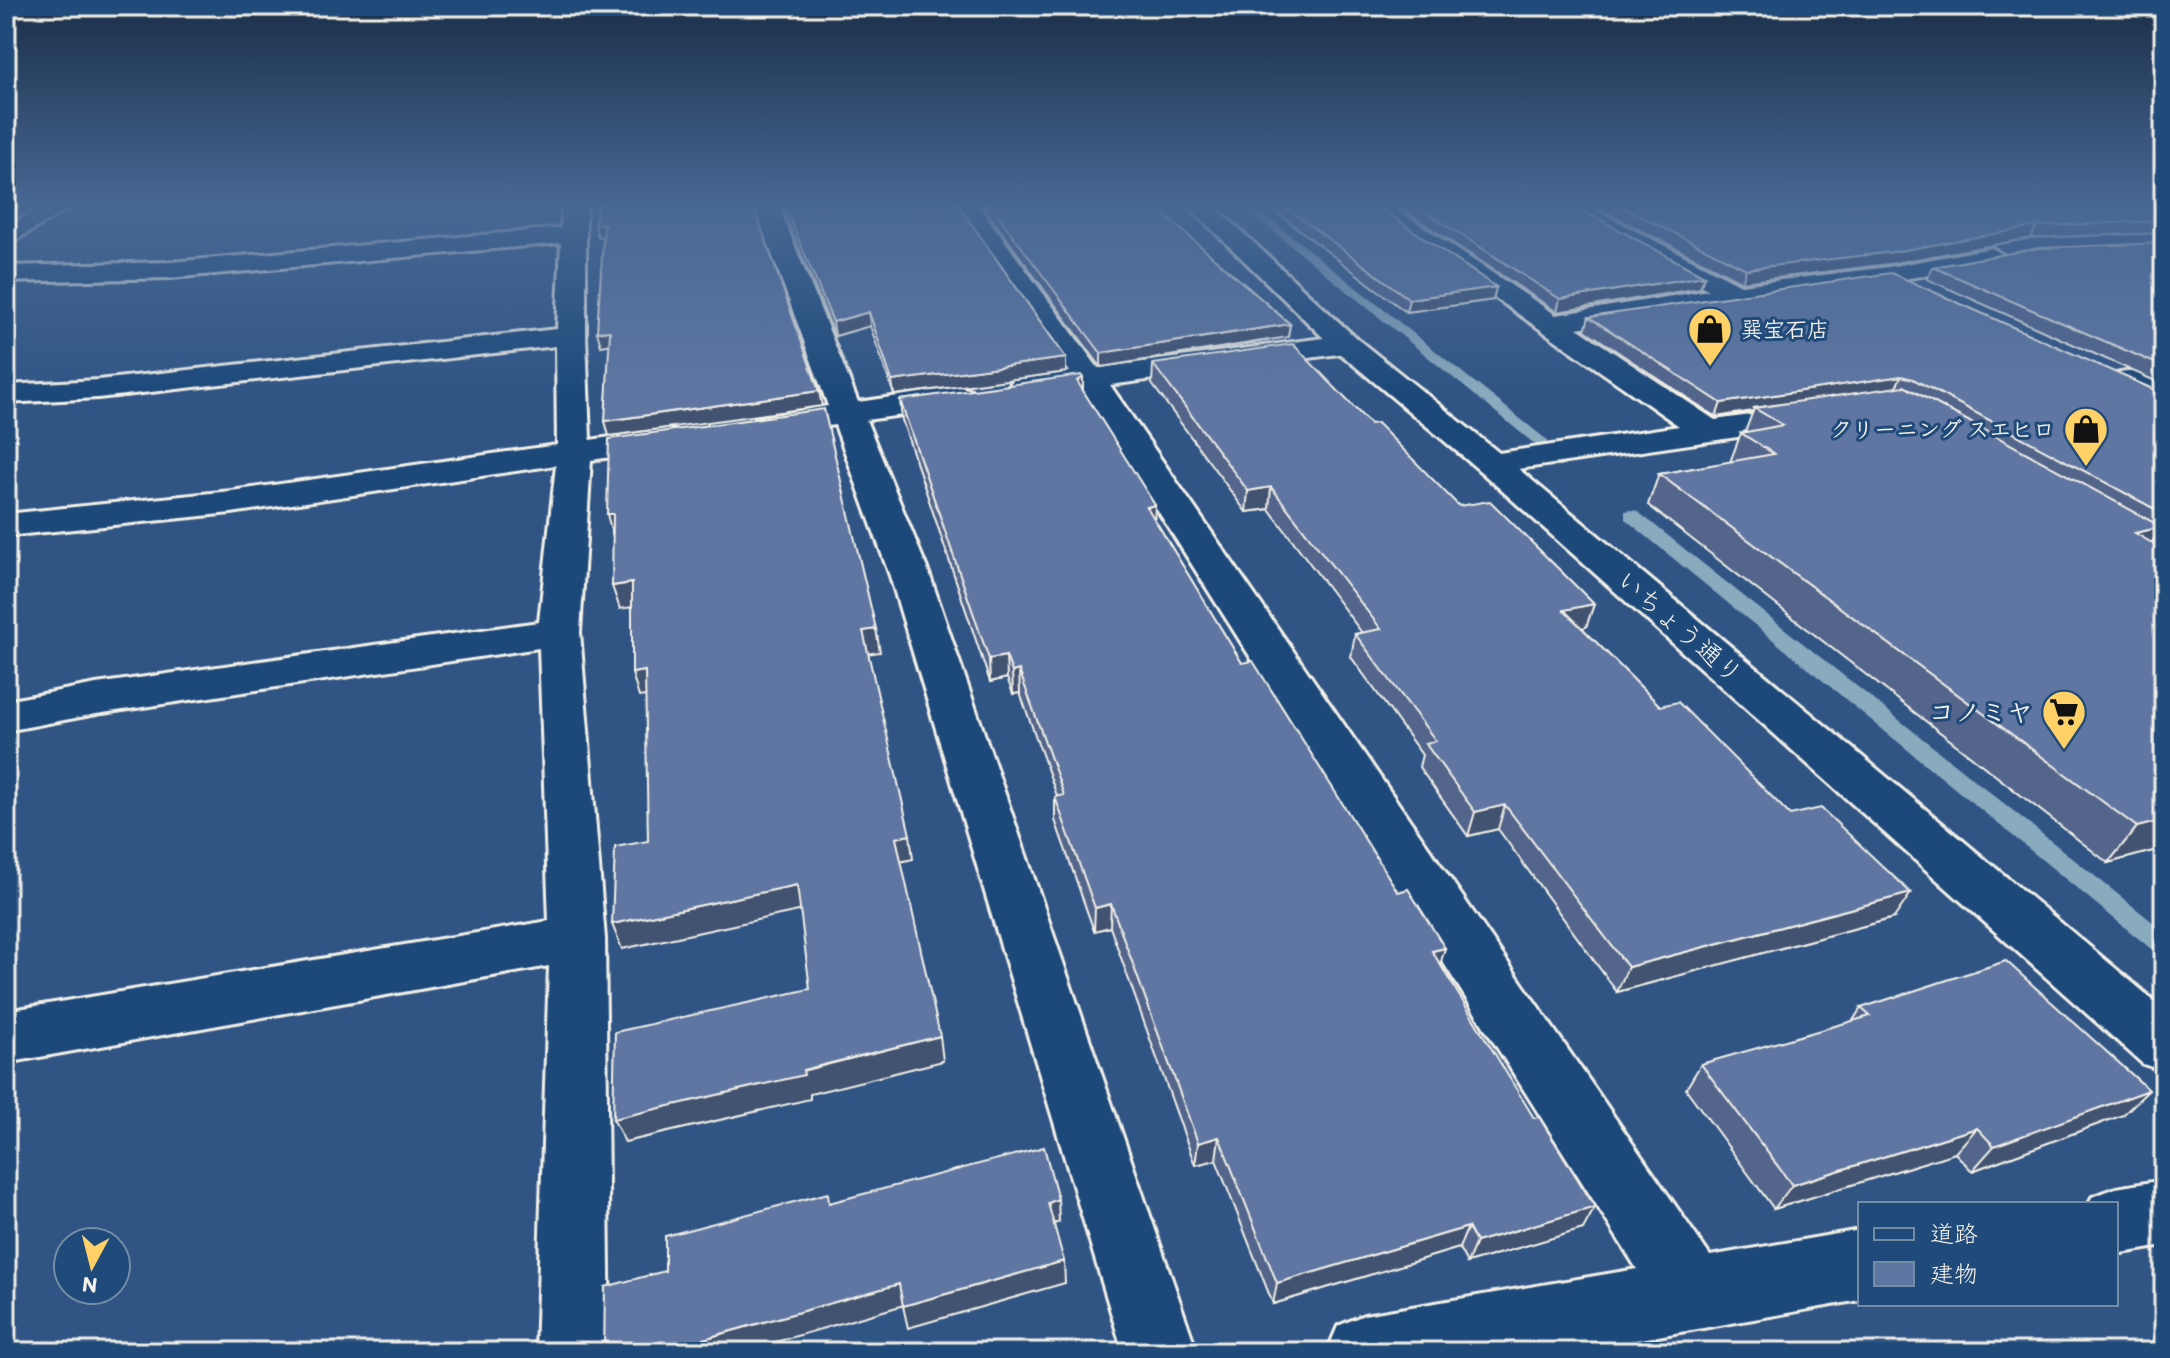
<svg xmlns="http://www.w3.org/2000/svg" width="2170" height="1358" viewBox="0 0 2170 1358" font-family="Itim,'Klee One',sans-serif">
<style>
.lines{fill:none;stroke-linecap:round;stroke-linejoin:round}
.stream{fill:#8aaabe;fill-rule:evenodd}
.minor-casing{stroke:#f4f1e8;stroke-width:6}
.tertiary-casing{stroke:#f4f1e8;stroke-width:6}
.minor{fill:#1f4a7a;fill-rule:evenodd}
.tertiary{fill:#1f4a7a;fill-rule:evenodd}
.wall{fill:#52658b;stroke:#f4f1e8;stroke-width:2}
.shaded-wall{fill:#425371;stroke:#f4f1e8;stroke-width:2}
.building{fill:#5f76a2;stroke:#f4f1e8;stroke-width:2}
.labels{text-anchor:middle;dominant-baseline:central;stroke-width:6;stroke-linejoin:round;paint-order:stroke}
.far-poi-label{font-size:22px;font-weight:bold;fill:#f4f1e8;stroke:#1f4a7a;text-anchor:start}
.street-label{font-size:26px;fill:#f4f1e8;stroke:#1f4a7a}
.poi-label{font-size:26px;font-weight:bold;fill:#f4f1e8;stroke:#1f4a7a;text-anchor:end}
</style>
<rect width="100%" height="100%" fill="#305585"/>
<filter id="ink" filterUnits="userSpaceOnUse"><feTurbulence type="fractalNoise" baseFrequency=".0125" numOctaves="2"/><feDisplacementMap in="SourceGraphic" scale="16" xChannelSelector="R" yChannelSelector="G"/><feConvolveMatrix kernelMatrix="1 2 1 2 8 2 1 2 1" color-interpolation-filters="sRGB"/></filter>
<g filter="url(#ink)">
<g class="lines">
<g class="stream">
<polygon points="1241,205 1253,205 1547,440 1547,446 1537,446"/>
<polygon points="1631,510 1637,511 2164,931 2164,955 2155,952 1625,519 1625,511"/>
</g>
<g class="minor-casing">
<g id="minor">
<polygon points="45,205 74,205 6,246 6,228"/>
<polygon points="562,205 586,205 586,336 590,440 667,429 679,432 684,439 679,446 667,449 591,460 580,632 605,939 610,1352 536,1352 549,966 6,1063 6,1011 549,921 539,648 96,714 6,731 6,701 96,684 539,622 556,465 231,513 6,536 6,514 231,491 557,445 556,346 98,398 6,403 6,385 98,380 557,329 561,243 170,278 6,282 6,266 170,262 561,228"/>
<polygon points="754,205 778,205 858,402 960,387 971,390 976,397 971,404 960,407 866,420 930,576 1197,1352 1123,1352 890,576 835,425 767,435 755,432 751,425 755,418 828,406"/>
<polygon points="954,205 978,205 1098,368 1346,335 1356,338 1361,344 1356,350 1346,353 1110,385 1710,1256 1860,1230 1860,1300 1568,1352 1327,1352 1338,1326 1364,1315 1637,1269 1081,389 1024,396 1013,394 1008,387 1013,380 1070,372"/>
<path d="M 1362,205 L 1390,205 L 1556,315 L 1709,290 L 1555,205 L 1585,205 L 1741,285 L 1889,267 L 1992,248 L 2005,256 L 1992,264 C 1854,289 1715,306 1577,328 L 1715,420 L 1806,407 L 1818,410 L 1822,417 L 1818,424 L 1806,427 L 1491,473 L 1479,470 L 1474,463 L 1479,456 L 1679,426 Z"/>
<polygon points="2126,372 2164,372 2164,390 2115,388 2110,381 2115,374"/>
<polygon points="2164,1180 2164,1246 2116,1254 2116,1204 2089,1204 2092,1197 2116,1188"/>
</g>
</g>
<g class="tertiary-casing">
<polygon id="tertiary" points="1187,205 1213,205 1356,338 1503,456 2164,1009 2164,1071 2143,1064 1479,470 1336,350"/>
</g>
<use href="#minor" class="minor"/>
<use href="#tertiary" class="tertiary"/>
</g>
<g class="wall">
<polygon points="781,205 958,205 1066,358 1066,372 894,395 870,326 835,336"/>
<polygon points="982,205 1153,205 1290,324 1288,337 1101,367"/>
<polygon points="1267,205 1375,205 1496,287 1493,300 1406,312"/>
<polygon points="1396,205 1573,205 1704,276 1700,288 1557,312"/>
<polygon points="1592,205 2164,205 2164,233 2031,238 1889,264 1742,282"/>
<polygon points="2164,243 2164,385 1927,279 1933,267"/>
<polygon points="1589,317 2164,394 2164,535 2159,532 2152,543 2164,550 2164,848 2108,863 1648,505 1659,474 1730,462 1741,433 1745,432 1753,411 1716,417 1585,330"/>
<polygon points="1153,364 1370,424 1459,506 1594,604 1586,627 1582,628 1660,706 1894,918 1617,992 1498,829 1468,836 1419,767 1422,755 1351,657 1355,634 1362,633 1269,509 1246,512 1152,384"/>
<polygon points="1083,378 1083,391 1155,520 1242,663 1440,965 1583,1229 1467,1263 1459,1248 1273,1304 1216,1160 1195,1165 1110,927 1094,931 1055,820 1055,797 1057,796 1020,693 1013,694 1007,678 990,682 902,420 900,400"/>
<polygon points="1861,1008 2123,1115 1972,1171 1955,1153 1774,1209 1686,1089 1701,1064 1852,1022"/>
</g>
<g class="shaded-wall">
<polygon points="604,224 607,236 598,237 595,225"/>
<polygon points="2037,226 2031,238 1889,264 1742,282 1746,269"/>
<polygon points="1704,276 1700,288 1557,312 1560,299"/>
<polygon points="1496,287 1493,300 1406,312 1409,299"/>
<polygon points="869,312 870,326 835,336 833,322"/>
<polygon points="1290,324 1288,337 1101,367 1101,353"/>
<polygon points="610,331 613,344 601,346 597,332"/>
<polygon points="1066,358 1066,372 894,395 892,381"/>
<polygon points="1901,376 1895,390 1754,408 1753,411 1716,417 1721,403"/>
<polygon points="1083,378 1083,397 1077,381"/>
<polygon points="819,391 822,406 609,436 605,421"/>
<polygon points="1271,487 1269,509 1246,512 1248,491"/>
<polygon points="1155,505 1154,526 1147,507"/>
<polygon points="607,514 613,514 613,537"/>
<polygon points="2162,527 2140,560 2135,533"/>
<polygon points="632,583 639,606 620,609 612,586"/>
<polygon points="1594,604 1586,627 1557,633 1564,610"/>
<polygon points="876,629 880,652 866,654 863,631"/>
<polygon points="1006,656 1007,678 990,682 989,659"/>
<polygon points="1019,670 1020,693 1013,694 1012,672"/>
<polygon points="645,671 653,695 639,697 632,673"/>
<polygon points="1505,805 1498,829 1468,836 1475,812"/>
<polygon points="2164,820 2164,848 2108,863 2137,827"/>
<polygon points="910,835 913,859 900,862 896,838"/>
<polygon points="797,885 803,910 622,949 612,924"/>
<polygon points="1911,893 1894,918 1617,992 1628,967"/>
<polygon points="1111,904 1110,927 1094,931 1095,908"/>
<polygon points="1445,948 1438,972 1432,951"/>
<polygon points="940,1036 943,1061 810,1094 810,1099 625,1142 613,1119"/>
<polygon points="2149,1090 2123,1115 1972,1171 1994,1146"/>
<polygon points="1977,1128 1955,1153 1774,1209 1792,1185"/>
<polygon points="1219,1137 1216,1160 1195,1165 1198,1143"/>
<polygon points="1058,1199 1059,1222 1049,1226 1048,1203"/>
<polygon points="1595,1207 1583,1229 1467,1263 1476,1242"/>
<polygon points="1468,1227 1459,1248 1273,1304 1277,1283"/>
<polygon points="1064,1261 1065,1283 908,1328 903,1306"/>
<polygon points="899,1284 904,1305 741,1352 657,1352"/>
</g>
<g class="building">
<polygon points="597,205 753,205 819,391 605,421 610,331 597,332 604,224 595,225"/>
<polygon points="784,205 958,205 1066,358 892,381 869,312 833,322"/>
<polygon points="990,205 1153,205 1290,324 1101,353"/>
<polygon points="1283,205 1375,205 1496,287 1409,299"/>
<polygon points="1415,205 1573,205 1704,276 1560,299"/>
<polygon points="1618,205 2164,205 2164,221 2037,226 1894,252 1746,269"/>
<polygon points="2164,243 2164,367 1933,267 2039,248"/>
<polygon points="1891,273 2164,394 2164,514 1913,379 1901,376 1721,403 1589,317"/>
<polygon points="1293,344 1370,424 1377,423 1459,506 1490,501 1594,604 1564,610 1660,706 1678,702 1790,815 1821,808 1911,893 1628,967 1505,805 1475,812 1425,743 1436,741 1355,634 1381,629 1271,487 1248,491 1153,364"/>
<polygon points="1081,375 1083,378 1077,381 1155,505 1147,507 1242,663 1253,661 1398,892 1408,889 1445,948 1432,951 1534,1118 1539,1117 1595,1207 1476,1242 1468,1227 1277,1283 1219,1137 1198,1143 1111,904 1095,908 1055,797 1064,795 1019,670 1012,672 1006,656 989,659 900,400"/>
<polygon points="1904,386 2162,527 2135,533 2164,550 2164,820 2137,827 1659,474 1774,454 1741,433 1783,425 1754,408"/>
<polygon points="824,409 876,629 863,631 910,835 896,838 940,1036 803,1070 804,1075 613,1119 615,1032 810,989 797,885 612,924 615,847 648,841 645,671 632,673 632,583 612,586 613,514 607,514 609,439"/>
<polygon points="2006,961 2149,1090 1994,1146 1977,1128 1792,1185 1701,1064 1870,1016 1861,1008"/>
<polygon points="1044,1147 1058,1199 1048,1203 1064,1261 903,1306 899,1284 657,1352 604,1352 605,1287 665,1271 665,1236 828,1193 829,1203"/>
</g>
</g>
<linearGradient id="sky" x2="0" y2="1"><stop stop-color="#1a2f49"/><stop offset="0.52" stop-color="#486894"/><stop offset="1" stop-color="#486894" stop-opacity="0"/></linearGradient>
<rect width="2170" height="395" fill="url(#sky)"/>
<defs>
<g id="shop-pin" transform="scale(2.3)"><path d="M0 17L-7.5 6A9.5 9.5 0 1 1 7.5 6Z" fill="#ffd166" stroke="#1f4a7a"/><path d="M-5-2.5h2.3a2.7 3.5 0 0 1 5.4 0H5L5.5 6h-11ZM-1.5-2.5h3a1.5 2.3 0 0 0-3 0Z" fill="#111"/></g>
<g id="supermarket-pin" transform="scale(2.3)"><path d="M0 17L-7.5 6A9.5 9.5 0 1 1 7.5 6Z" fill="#ffd166" stroke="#1f4a7a"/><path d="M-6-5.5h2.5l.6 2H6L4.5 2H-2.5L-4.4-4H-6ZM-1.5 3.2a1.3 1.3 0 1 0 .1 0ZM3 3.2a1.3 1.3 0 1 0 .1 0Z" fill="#111"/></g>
</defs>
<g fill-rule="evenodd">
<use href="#shop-pin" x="1710" y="329"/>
<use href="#shop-pin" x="2086" y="429"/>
<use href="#supermarket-pin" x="2064" y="712"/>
</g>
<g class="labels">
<g class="far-poi-label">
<text x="1741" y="329">巽宝石店</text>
<text x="2055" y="429" text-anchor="end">クリーニング スエヒロ</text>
</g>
<g class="street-label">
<text transform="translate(1680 627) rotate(41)">いちょう通り</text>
</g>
<g class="poi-label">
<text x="2033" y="712">コノミヤ</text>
</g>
</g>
<rect width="2170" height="1358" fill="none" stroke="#1f4a7a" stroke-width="32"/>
<rect x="16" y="16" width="2138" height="1326" fill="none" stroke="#f4f1e8" stroke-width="3" filter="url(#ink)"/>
<rect x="1858" y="1202" width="260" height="104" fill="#1f4a7a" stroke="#748da6" stroke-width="2"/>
<rect x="1874" y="1228" width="40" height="12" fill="#1f4a7a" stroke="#748da6" stroke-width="2"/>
<text x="1930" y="1242" font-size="24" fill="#f4f1e8">道路</text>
<rect x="1874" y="1262" width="40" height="24" fill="#5f76a2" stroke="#748da6" stroke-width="2"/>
<text x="1930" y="1282" font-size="24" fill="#f4f1e8">建物</text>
<g transform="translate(92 1266) rotate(187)"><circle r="38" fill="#1f4a7a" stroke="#748da6" stroke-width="2"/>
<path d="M0-6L14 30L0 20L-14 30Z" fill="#ffd166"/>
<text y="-12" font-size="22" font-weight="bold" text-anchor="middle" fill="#f4f1e8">N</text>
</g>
</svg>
